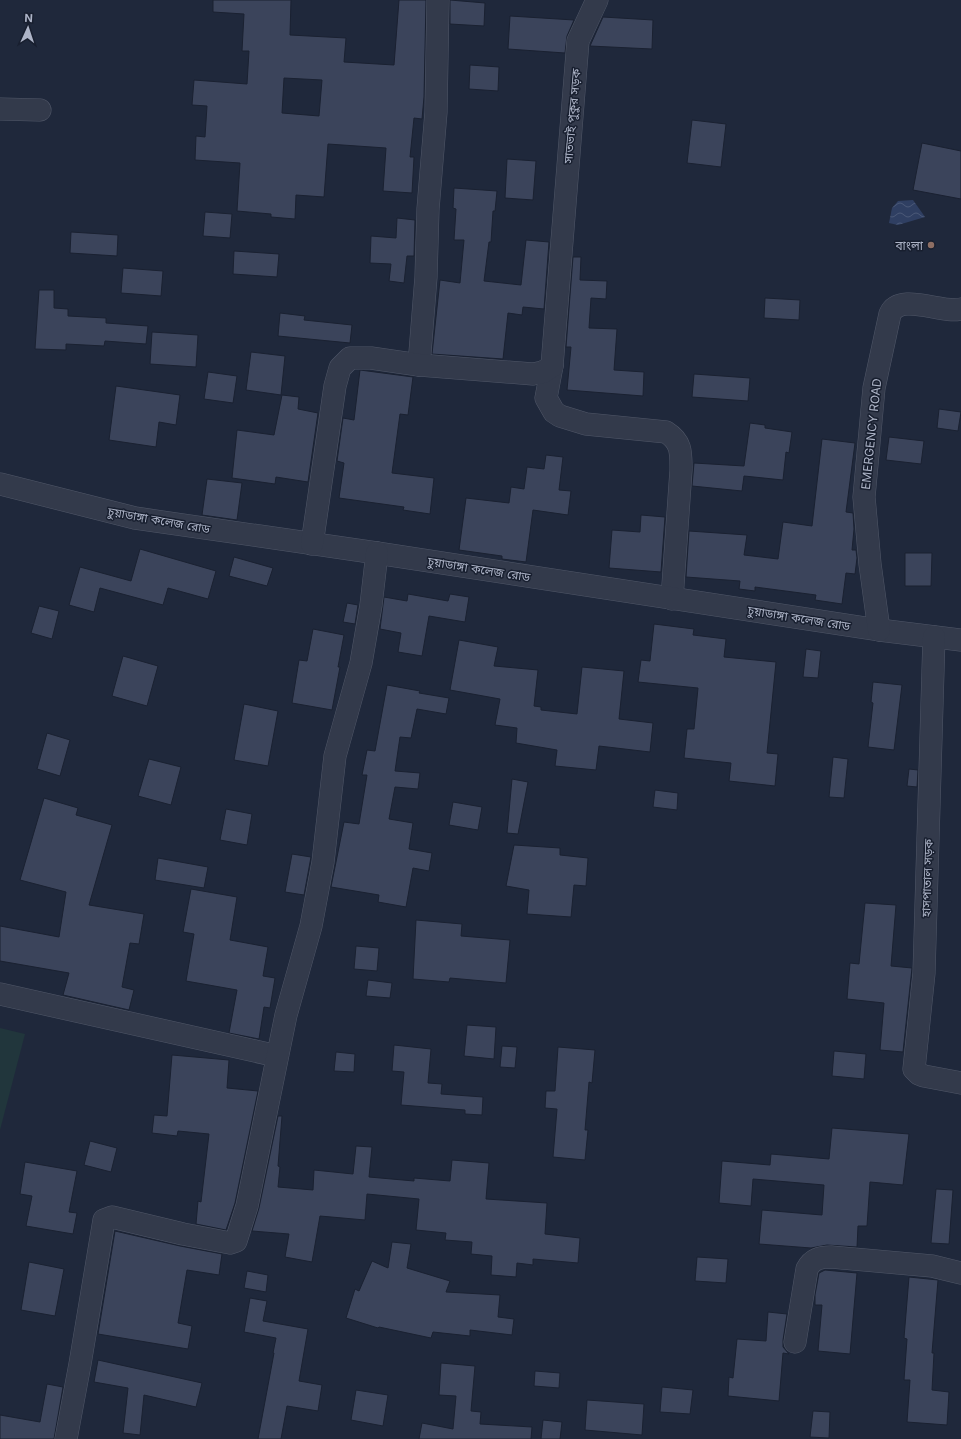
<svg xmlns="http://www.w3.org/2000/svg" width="961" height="1439" viewBox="0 0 961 1439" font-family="Inter,'Noto Sans Bengali',sans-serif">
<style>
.grass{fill:#21363c}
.water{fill:url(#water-waves)}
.building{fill:#3b445b;stroke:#1a2131;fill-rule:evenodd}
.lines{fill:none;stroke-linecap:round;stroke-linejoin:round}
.minor-casing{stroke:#505768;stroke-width:23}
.minor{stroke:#333a4b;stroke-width:22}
.education-dot{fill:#8d6e63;stroke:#181f2f;stroke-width:1.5}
.labels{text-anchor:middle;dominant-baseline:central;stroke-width:3;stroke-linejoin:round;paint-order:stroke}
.street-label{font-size:12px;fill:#adb4c7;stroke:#181f2f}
.poi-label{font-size:12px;fill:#adb4c7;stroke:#181f2f;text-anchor:end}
</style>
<defs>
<pattern id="water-waves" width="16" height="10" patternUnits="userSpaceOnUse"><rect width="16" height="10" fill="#2f3f62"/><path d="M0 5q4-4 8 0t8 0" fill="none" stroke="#4a5877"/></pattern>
</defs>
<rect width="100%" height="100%" fill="#1f283b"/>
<polygon class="grass" points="0,1028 25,1034 0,1130"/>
<polygon class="water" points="913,200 925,217 898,225 889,223 892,208 898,201"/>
<g class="building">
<path d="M 213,0 L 291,0 L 290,35 L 346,38 L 344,62 L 394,65 L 399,0 L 426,0 L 424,97 L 422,119 L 414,118 L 410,157 L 414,157 L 412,193 L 383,191 L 386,148 L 328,144 L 324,197 L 296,195 L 295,219 L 271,217 L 271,214 L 237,211 L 240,163 L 195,160 L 196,136 L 205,137 L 207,106 L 192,105 L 194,80 L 247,84 L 249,51 L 242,51 L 244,14 L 213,12 ZM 284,78 L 322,80 L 319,116 L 282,113 Z"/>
<polygon points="450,0 485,3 484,26 450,24"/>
<polygon points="510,16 574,20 567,36 565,53 508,49"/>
<polygon points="603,17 653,20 652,49 590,46"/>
<polygon points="470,65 499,67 498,91 469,89"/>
<polygon points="692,120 726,124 721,167 687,163"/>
<polygon points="922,143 961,151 961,199 913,190"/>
<polygon points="507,159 536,161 533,200 505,198"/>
<polygon points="454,188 497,191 495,211 493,211 491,242 489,242 484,281 521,285 526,240 549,242 544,309 523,307 522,315 508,313 503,359 432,354 440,280 460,283 464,240 454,240 456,209 453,208"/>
<polygon points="205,212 232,214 230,238 203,236"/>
<polygon points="397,218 415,220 414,256 407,256 404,283 389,281 391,264 370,263 371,236 396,238"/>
<polygon points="71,232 118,235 117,256 70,253"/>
<polygon points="234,251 279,254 277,277 233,274"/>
<polygon points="573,257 581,257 580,280 607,281 606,299 591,298 589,328 617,329 614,370 644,372 643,396 567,390 571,347 566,347"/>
<polygon points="123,268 163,271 161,296 121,293"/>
<polygon points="39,290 54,290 54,308 68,309 68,316 106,318 106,323 148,326 146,344 105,341 104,346 66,344 66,350 35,349"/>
<polygon points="765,298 800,300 799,320 764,318"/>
<polygon points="280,313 305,316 304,320 352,325 350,343 278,336"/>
<polygon points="152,332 198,335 196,367 150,364"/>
<polygon points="251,352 285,356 281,395 246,390"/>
<polygon points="360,370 413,377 408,415 400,414 392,473 434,478 430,514 403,510 404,507 339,498 344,463 337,461 343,418 354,420"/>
<polygon points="208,372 237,376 233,403 204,399"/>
<polygon points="694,374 750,378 748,401 692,397"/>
<polygon points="116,386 180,395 176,425 159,422 156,447 109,440"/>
<polygon points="282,395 299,397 298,409 318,413 308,482 276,477 275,484 232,478 237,430 274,435"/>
<polygon points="939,409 961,412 958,431 937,428"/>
<polygon points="750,423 765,425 765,428 792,432 789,453 786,452 783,480 744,476 742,491 692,486 694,463 744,466"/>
<polygon points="889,437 924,441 921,464 886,460"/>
<polygon points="822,439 855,443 846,512 853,513 854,529 852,550 856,550 857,558 855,574 846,573 842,604 815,600 816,595 755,587 755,591 739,589 740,581 686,577 689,531 747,535 744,555 778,559 783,522 812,526"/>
<polygon points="546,455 563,457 559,490 571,491 568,515 533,510 526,562 502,559 502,556 459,550 466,498 509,503 511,487 524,489 527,467 544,469"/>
<polygon points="207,479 242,483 237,520 202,515"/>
<polygon points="641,515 665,517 661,572 609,568 612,530 640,532"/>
<polygon points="140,549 216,571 208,599 168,588 163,605 100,588 94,612 69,605 80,567 131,581"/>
<polygon points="905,553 932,553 931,586 905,586"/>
<polygon points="234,557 273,568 267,586 229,576"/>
<polygon points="408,594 448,601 450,594 469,597 465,622 429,616 422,656 398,652 401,633 380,629 384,597 407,601"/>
<polygon points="347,603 358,605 355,624 343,622"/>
<polygon points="39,606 59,611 52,639 31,633"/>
<polygon points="654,624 694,629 693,635 726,639 724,657 776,662 767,753 778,754 775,786 729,781 731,763 684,758 687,729 694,729 698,688 638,682 641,660 650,661"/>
<polygon points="313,629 344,635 338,667 340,667 332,710 292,703 299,660 307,661"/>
<polygon points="459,640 498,647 494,666 538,670 534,706 541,707 541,710 577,714 582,667 624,671 619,719 653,723 650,752 599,746 596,770 555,766 557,750 516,743 517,728 495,725 500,699 450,690"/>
<polygon points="806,649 821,651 818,678 803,677"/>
<polygon points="123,656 158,666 147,706 112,696"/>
<polygon points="873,682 902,685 894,750 868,747 873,703 871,702"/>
<polygon points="387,685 420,691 419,693 449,698 446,714 417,709 411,738 400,737 395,771 420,773 418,789 395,787 389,819 413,823 409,849 432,853 429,871 413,868 406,907 378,902 379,895 331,887 344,822 359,824 367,775 362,775 367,750 375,751"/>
<polygon points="244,704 278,711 268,766 234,760"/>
<polygon points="47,733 70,740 60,776 37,769"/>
<polygon points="833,757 848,759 844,798 829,797"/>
<polygon points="149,759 181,767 171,805 138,796"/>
<polygon points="909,769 918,770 917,787 907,786"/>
<polygon points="512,779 528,782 518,834 507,833"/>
<polygon points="655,790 678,793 677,810 653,807"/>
<polygon points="44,798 78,808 76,815 112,825 89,905 144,914 139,944 130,943 122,987 134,990 129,1010 63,995 69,973 0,961 0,926 59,937 66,892 20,880"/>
<polygon points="453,802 482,807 478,830 449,825"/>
<polygon points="226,809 252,814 247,845 220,840"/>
<polygon points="514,845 560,848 560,855 588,858 586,886 574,885 571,917 527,914 529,890 506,886"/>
<polygon points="292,854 311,857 304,895 285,892"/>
<polygon points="158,858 208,867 204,888 155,880"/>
<polygon points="191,889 237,897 230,940 268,947 263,976 275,978 270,1008 264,1007 259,1039 229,1033 237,990 186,981 194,934 183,932"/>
<polygon points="865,903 896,905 891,966 912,968 903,1052 880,1050 884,1003 847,999 850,963 859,964"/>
<polygon points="416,920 462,924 461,936 510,940 506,983 450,978 449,982 413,979"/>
<polygon points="356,946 379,948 377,971 354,969"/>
<polygon points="368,980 392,983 390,998 366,996"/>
<polygon points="467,1025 496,1027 494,1059 464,1056"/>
<polygon points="394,1045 431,1049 428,1083 442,1084 441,1094 483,1097 482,1115 465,1114 465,1110 401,1105 404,1072 392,1071"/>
<polygon points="502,1046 517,1047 515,1068 500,1067"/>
<polygon points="558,1047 595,1050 592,1083 589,1082 585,1130 588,1130 585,1160 553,1157 557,1109 545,1108 546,1091 555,1091"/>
<polygon points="834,1051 866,1054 864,1079 832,1076"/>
<polygon points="336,1052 355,1054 354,1072 334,1071"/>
<polygon points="172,1055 229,1060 227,1088 258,1091 235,1203 226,1230 196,1224 198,1201 201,1202 209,1134 178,1131 177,1136 152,1133 154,1115 167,1116"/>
<polygon points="278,1116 282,1116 278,1166 280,1167 278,1187 313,1190 314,1170 353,1174 356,1146 372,1147 369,1177 414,1181 414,1178 450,1181 452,1160 489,1163 486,1199 547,1203 545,1234 580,1238 578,1263 533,1259 533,1265 517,1263 516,1277 491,1275 492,1256 471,1254 472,1242 445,1240 446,1233 416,1230 419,1199 367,1194 365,1220 320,1216 312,1262 285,1257 289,1234 252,1231 259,1208"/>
<polygon points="832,1128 909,1134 903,1185 870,1182 867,1226 858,1226 857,1247 827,1245 811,1248 759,1244 762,1210 822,1215 824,1185 753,1179 751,1206 719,1203 722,1161 770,1165 771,1154 829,1159"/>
<polygon points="90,1141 117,1148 111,1172 84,1165"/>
<polygon points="25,1162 77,1171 69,1212 77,1213 73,1234 26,1226 32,1196 20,1194"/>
<polygon points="936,1189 953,1190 949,1244 931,1243"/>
<polygon points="115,1231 180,1246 222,1254 219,1275 187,1270 178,1323 192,1326 188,1349 98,1334"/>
<polygon points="392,1242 411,1244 407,1268 450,1281 446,1292 500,1295 498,1317 514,1319 512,1335 470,1330 470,1336 433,1332 431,1338 379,1327 378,1328 346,1318 355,1289 359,1291 372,1261 388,1268"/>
<polygon points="697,1257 728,1259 726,1283 695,1281"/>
<polygon points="29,1262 64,1269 55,1316 21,1310"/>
<polygon points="825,1270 857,1273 850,1354 818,1351 822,1305 815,1305 815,1295 819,1273"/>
<polygon points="247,1271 268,1275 266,1292 244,1288"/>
<polygon points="909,1277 938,1280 932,1353 934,1353 932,1390 949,1392 947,1425 907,1422 910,1380 904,1380 907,1339 904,1338"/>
<polygon points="250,1298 267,1301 263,1321 308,1329 299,1381 322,1385 318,1411 287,1406 281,1439 258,1439 274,1353 273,1353 276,1338 244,1332"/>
<polygon points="768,1312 787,1314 783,1340 783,1347 789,1354 783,1353 779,1401 728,1396 729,1377 733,1378 737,1339 766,1341"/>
<polygon points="98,1360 202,1383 196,1407 144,1395 140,1435 123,1433 128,1388 94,1382"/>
<polygon points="441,1363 475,1366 471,1411 481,1412 480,1424 532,1427 531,1439 419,1439 422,1423 453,1429 456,1396 439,1395"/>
<polygon points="535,1371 560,1373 559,1388 534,1386"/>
<polygon points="47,1384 63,1387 54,1439 0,1439 0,1415 40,1422"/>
<polygon points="662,1387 693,1390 690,1414 660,1412"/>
<polygon points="356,1390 388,1395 383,1426 351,1420"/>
<polygon points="587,1400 644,1404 642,1435 585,1430"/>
<polygon points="813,1411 830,1412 829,1438 810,1437"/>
<polygon points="543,1420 562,1422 560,1439 541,1439"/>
</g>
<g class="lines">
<g class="minor-casing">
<g id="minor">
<polyline points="0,109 40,110"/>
<polyline points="419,365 426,277 428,209 436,112 438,0"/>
<path d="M 552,366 L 546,398 L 554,412 L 560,416 L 586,424 L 666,432 C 682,442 681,453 681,470 L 672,599"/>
<polyline points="0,484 135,518 377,553 879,630 961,640"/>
<polyline points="312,544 335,386 340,368 350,358 371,358 419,365 533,374 543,372 552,366 578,41 597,0"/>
<path d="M 879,630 L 870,564 L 864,497 L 874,388 L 890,314 C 900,292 942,314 961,309"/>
<polyline points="934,637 924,973 914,1069 919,1074 924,1076 961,1083"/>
<polyline points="0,994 277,1056"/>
<path d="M 795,1342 L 807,1269 C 812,1259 820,1257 831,1257 L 932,1266 L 961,1273"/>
<polyline points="66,1439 80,1364 104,1220 112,1217 183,1234 230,1243 236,1241 247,1206 286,1015 311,926 323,862 335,756 361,663 371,605 377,553"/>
</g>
</g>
<use href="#minor" class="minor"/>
</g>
<circle class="education-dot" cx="931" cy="245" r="4"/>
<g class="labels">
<g class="street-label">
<text transform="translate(572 116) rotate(-85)">সাতভাই পুকুর সড়ক</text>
<text transform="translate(871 434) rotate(-84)">EMERGENCY ROAD</text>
<text transform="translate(159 520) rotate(10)">চুয়াডাঙ্গা কলেজ রোড</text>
<text transform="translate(479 569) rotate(9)">চুয়াডাঙ্গা কলেজ রোড</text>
<text transform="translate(799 618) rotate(9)">চুয়াডাঙ্গা কলেজ রোড</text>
<text transform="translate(927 878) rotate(-88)">হাসপাতাল সড়ক</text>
</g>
<g class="poi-label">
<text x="923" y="245">বাংলা</text>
</g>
</g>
<g transform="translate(28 28) rotate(3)" stroke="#181f2f" stroke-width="3" paint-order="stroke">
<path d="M0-3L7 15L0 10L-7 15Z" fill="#adb4c7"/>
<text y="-6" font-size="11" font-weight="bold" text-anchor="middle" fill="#adb4c7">N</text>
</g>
</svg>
